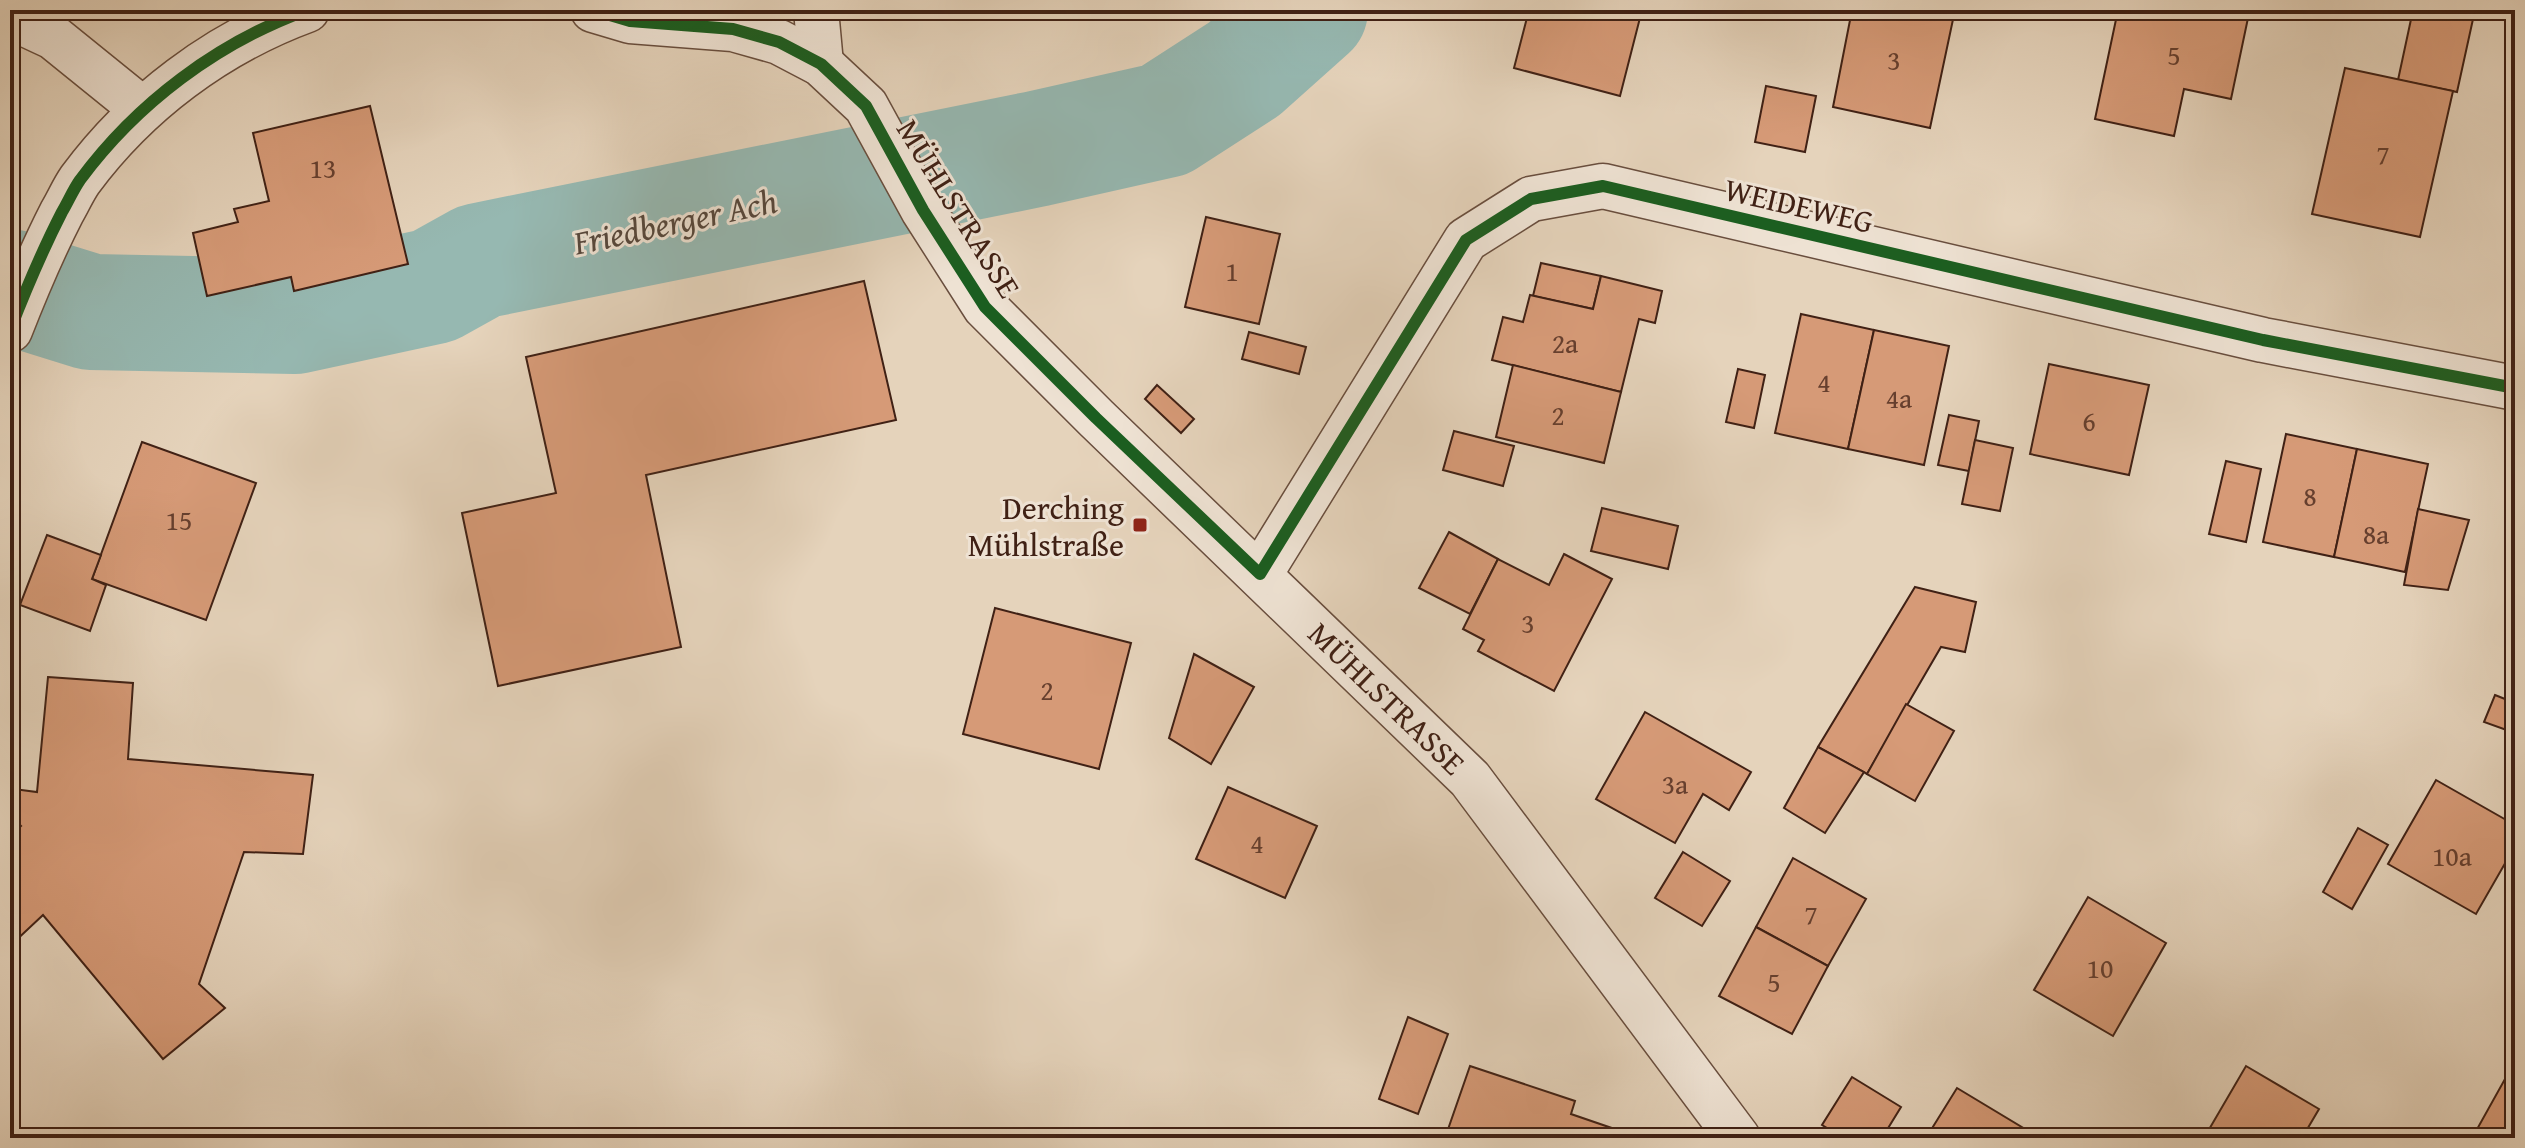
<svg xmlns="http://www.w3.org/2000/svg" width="2525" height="1148" viewBox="0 0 2525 1148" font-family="'Gentium Book Plus',serif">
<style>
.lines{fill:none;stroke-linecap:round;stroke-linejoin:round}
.river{stroke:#96b8b1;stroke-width:116}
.building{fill:#d69a77;stroke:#402115;stroke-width:2}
.minor-casing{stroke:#694e3e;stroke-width:47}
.minor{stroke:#eee2d3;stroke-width:44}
.cycleway-casing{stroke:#eee2d3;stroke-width:17}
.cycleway{stroke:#1b5e20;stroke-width:12}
.poi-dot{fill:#8f2418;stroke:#eee2d3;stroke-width:3}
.labels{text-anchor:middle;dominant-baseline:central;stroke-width:6;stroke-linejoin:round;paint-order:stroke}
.number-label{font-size:28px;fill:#663f2e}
.street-label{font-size:32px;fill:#402115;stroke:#eee2d3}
.poi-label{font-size:32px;fill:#402115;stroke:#eee2d3;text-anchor:end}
.water-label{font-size:34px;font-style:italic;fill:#56473c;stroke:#eee2d3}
</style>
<rect width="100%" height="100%" fill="#e5d3bb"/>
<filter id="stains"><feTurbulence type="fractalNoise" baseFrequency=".0025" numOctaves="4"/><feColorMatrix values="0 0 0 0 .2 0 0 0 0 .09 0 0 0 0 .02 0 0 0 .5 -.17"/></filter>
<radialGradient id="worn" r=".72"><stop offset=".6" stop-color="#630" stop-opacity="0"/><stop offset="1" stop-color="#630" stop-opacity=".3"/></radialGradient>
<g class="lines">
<polyline class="river" points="10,287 91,312 295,316 434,286 479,261 1036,149 1165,120 1244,69 1310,10"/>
</g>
<g class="building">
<polygon points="1529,10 1642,10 1620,96 1514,68"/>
<polygon points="1852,10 1955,10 1930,128 1833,107"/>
<polygon points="2118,10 2207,10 2248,18 2231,99 2184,89 2174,136 2095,119"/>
<polygon points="2413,10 2475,10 2457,92 2398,80"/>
<polygon points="2345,68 2453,91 2420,237 2312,214"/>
<polygon points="1766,86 1816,96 1805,152 1755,142"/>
<polygon points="370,106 408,264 294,291 291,277 207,296 193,233 238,222 234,209 269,201 253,133"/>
<polygon points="1206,217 1280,234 1259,324 1185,307"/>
<polygon points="1541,263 1601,276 1593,309 1533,296"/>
<polygon points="1601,276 1662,291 1655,323 1639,319 1621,392 1492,360 1503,317 1523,322 1530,295 1593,309"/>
<polygon points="864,281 896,420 646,475 681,647 498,686 462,513 556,493 526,357"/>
<polygon points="1801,314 1874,330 1848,449 1775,433"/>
<polygon points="1874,330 1949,346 1924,465 1848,449"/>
<polygon points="1249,332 1306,347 1299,374 1242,359"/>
<polygon points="2049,364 2149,385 2129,475 2030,454"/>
<polygon points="1513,365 1621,392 1604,463 1496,437"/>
<polygon points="1738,369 1765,375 1754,428 1726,422"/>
<polygon points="1157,385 1194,419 1181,433 1145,399"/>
<polygon points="1949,415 1979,421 1969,471 1938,465"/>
<polygon points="1454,431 1514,446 1503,486 1443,470"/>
<polygon points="2286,434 2357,449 2334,557 2263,542"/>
<polygon points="1975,440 2013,448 2000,511 1962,504"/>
<polygon points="142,442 256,483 206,620 92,579"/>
<polygon points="2357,449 2428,464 2405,572 2334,557"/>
<polygon points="2226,461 2261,469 2246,542 2209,534"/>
<polygon points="1602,508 1678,526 1668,569 1591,551"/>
<polygon points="2418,509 2469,520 2448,590 2404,585"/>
<polygon points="1449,532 1498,559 1470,614 1419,588"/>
<polygon points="47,535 101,555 92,579 106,585 90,631 20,605"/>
<polygon points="1564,554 1612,579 1554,691 1478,651 1484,640 1463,629 1498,559 1549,585"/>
<polygon points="1915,587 1976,602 1965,652 1941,647 1867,774 1818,747"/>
<polygon points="995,608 1131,643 1099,769 963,734"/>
<polygon points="1194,654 1254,687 1211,764 1169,738"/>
<polygon points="48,677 133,683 128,759 313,775 303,854 244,852 199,984 225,1008 163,1059 43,915 10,946 10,836 21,826 10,815 10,797 14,789 37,792"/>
<polygon points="2495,695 2515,703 2515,733 2484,722"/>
<polygon points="1906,704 1954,731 1915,801 1867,774"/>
<polygon points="1645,712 1751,772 1729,810 1703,794 1675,843 1596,799"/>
<polygon points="1818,747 1864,772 1825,833 1784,808"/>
<polygon points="2436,780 2515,825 2515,846 2476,914 2388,864"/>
<polygon points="1228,787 1317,826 1285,898 1196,859"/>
<polygon points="2358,828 2388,845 2352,909 2323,892"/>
<polygon points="1683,852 1730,881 1702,926 1655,898"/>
<polygon points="1793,858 1866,899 1828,966 1756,927"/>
<polygon points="2088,897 2166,943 2113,1036 2034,990"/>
<polygon points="1756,927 1828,966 1792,1034 1719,996"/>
<polygon points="1408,1017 1448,1034 1418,1114 1379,1099"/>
<polygon points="2515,1061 2515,1138 2489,1138 2476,1131"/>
<polygon points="1470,1066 1575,1101 1571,1114 1641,1138 1445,1138"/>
<polygon points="2246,1066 2319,1109 2302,1138 2204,1138"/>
<polygon points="1852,1077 1901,1107 1882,1138 1844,1138 1822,1125"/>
<polygon points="1957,1088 2040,1138 1926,1138"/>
</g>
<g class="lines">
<g class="minor-casing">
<g id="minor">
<polyline points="593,10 630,21 733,29 779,42 821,64 866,106 923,210 985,307 1096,418 1470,779 1738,1138"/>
<polyline points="816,10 821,64"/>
<polyline points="10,17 53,37 142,109"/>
<path d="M 10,330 C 26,289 42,251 62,212 C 68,202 73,190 80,180 C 137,103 217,43 307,10"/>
<polyline points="1260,574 1466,240 1531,199 1603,186 2263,340 2515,388"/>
</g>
</g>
<use href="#minor" class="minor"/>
<g class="cycleway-casing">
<g id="cycleway">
<polyline points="593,10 630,21 733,29 779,42 821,64 866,106 923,210 985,307 1096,418 1260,574 1466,240 1531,199 1603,186 2263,340 2515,388"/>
<path d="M 10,330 C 26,289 42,251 62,212 C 68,202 73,190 80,180 C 137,103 217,43 307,10"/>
</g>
</g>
<use href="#cycleway" class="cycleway"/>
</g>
<rect class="poi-dot" x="1132" y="517" width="16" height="16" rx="4"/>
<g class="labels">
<g class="number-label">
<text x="2174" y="54">5</text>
<text x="1894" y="59">3</text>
<text x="2383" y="153">7</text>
<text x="323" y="167">13</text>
<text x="1232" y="270">1</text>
<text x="1565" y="342">2a</text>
<text x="1824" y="381">4</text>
<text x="1899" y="397">4a</text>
<text x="1558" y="414">2</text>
<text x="2089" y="420">6</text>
<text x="2310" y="495">8</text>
<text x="179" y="519">15</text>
<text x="2376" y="533">8a</text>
<text x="1528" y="622">3</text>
<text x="1047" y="689">2</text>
<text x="1675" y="783">3a</text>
<text x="1257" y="842">4</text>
<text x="2452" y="855">10a</text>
<text x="1811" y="913">7</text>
<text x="2100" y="967">10</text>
<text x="1774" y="981">5</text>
</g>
<g class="street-label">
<text transform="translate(1799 205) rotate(13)">WEIDEWEG</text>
<text transform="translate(959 208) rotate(58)">MÜHLSTRASSE</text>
<text transform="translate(1387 698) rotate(44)">MÜHLSTRASSE</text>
</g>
<g class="poi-label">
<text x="1124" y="507">Derching<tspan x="1124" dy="37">Mühlstraße</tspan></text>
</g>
<g class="water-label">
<text transform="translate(675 221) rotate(-12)">Friedberger Ach</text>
</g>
</g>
<rect width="2525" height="1148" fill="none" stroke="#e5d3bb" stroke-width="40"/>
<rect x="12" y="12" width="2501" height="1124" fill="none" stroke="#402115" stroke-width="4"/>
<rect x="20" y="20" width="2485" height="1108" fill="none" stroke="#402115" stroke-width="2"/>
<rect width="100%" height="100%" filter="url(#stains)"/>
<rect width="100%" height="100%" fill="url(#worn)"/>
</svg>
